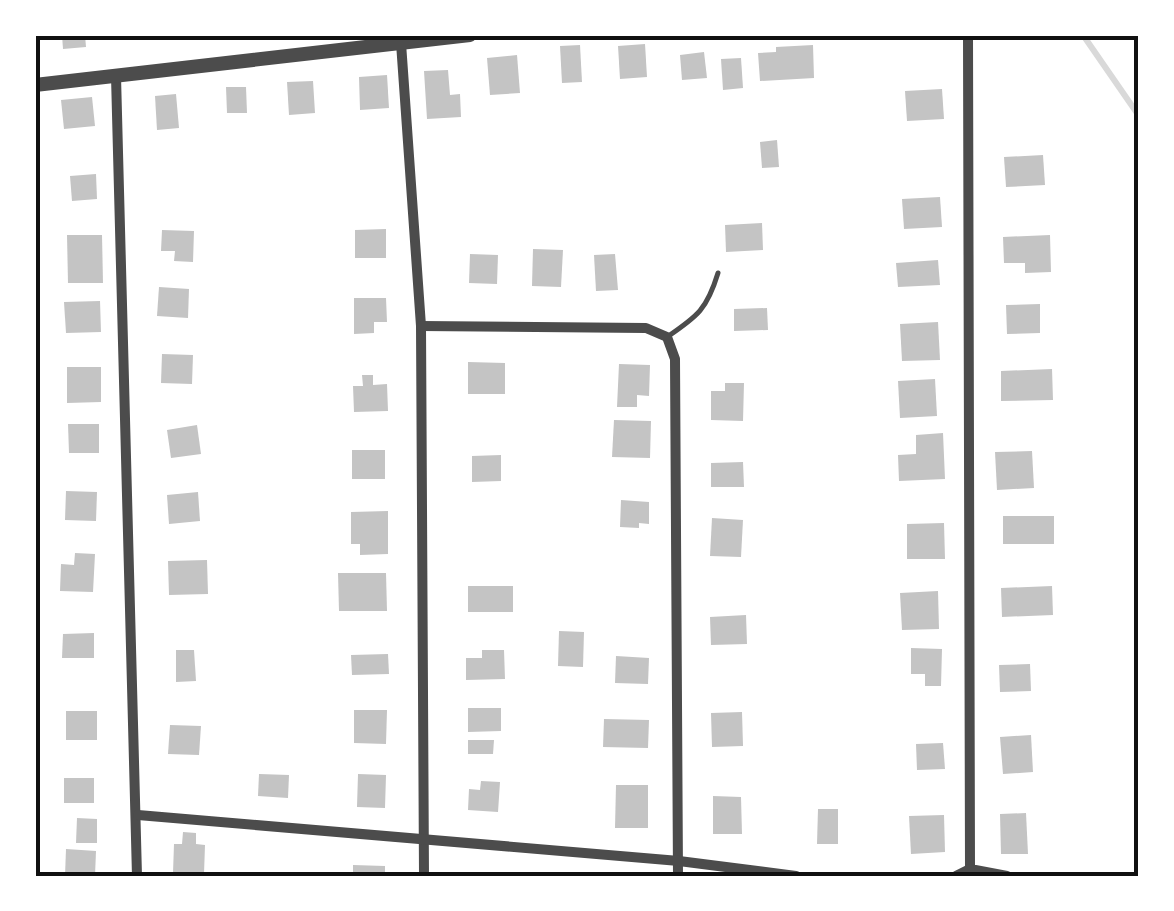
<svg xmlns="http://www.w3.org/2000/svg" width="1174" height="911" viewBox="0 0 1174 911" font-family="'IBM Plex Sans',sans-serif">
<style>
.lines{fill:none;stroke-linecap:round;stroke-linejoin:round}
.stream{stroke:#d9d9d9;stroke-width:6}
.building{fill:#c4c4c4}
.service{stroke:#4c4c4c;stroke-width:5}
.minor{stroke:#4c4c4c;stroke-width:10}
.tertiary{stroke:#4c4c4c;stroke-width:14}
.neatline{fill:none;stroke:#111;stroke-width:4}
</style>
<rect width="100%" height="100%" fill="#fff"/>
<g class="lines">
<polyline class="stream" points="1083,35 1139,116"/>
</g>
<g class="building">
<polygon points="62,35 85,35 86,47 63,49"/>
<polygon points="645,44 647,77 620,79 618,46"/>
<polygon points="580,45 582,82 562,83 560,46"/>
<polygon points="813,45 814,78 760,81 758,53 776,52 776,47"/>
<polygon points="704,52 707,78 682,80 680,55"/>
<polygon points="517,55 520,93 490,95 487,58"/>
<polygon points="741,58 743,88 723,90 721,59"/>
<polygon points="448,70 450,95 460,94 461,117 427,119 424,71"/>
<polygon points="387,75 389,108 360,110 359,77"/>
<polygon points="313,81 315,113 289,115 287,82"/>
<polygon points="226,87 246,87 247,113 227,113"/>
<polygon points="942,89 944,119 907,121 905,91"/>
<polygon points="176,94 179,128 157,130 155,96"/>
<polygon points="92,97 95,126 64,129 61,100"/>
<polygon points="777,140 779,167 762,168 760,142"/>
<polygon points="1043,155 1045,185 1006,187 1004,157"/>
<polygon points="96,174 97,199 72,201 70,176"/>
<polygon points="940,197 942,227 904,229 902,199"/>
<polygon points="762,223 763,250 726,252 725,225"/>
<polygon points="386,229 386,258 355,258 355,230"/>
<polygon points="162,230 194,231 193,262 174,261 175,251 161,251"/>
<polygon points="67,235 102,235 103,283 68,283"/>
<polygon points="1050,235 1051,272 1025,273 1025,263 1004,263 1003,237"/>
<polygon points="533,249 563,250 561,287 532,286"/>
<polygon points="470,254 498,255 497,284 469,283"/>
<polygon points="615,254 618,290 596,291 594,255"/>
<polygon points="938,260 940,285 898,287 896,263"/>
<polygon points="159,287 189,289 188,318 157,316"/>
<polygon points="354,298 386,298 387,322 374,322 374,333 354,334"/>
<polygon points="100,301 101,332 66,333 64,302"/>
<polygon points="1040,304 1040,333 1007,334 1006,305"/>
<polygon points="767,308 768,330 734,331 734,309"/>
<polygon points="938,322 940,360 902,361 900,324"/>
<polygon points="162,354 193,355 192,384 161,383"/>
<polygon points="468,362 505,363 505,394 468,394"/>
<polygon points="619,364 650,365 649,396 637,395 637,407 617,407"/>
<polygon points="67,367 101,367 101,402 67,403"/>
<polygon points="1052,369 1053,400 1001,401 1001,371"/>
<polygon points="362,375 373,375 373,385 387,384 388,411 354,412 353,386 363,386"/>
<polygon points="935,379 937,416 900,418 898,381"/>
<polygon points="725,383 744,383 743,421 711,420 711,391 725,391"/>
<polygon points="614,420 651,421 650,458 612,457"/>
<polygon points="68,424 99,424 99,453 69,453"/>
<polygon points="197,425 201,454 171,458 167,430"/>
<polygon points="943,433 945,479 899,481 898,455 916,454 916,435"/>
<rect x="352" y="450" width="33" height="29"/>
<polygon points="1032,451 1034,488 997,490 995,452"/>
<polygon points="501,455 501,481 472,482 472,456"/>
<polygon points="743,462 744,487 711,487 711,463"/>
<polygon points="66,491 97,492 96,521 65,520"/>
<polygon points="198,492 200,521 169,524 167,495"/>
<polygon points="621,500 649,502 649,524 639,523 639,528 620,527"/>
<polygon points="388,511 388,554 360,555 360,544 351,544 351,512"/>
<rect x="1003" y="516" width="51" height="28"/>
<polygon points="712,518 743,520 741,557 710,556"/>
<polygon points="944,523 945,559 907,559 907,524"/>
<polygon points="75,553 95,554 93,592 60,591 61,564 74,565"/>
<polygon points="207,560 208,594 169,595 168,561"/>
<polygon points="338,573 386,573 387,611 339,611"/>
<rect x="468" y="586" width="45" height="26"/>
<polygon points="1052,586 1053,615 1002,617 1001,588"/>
<polygon points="938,591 939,629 902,630 900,593"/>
<polygon points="746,615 747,644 711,645 710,617"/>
<polygon points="559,631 584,632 583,667 558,666"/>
<polygon points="94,633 94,658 62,658 63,634"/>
<polygon points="911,648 942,649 941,686 925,686 925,674 911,674"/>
<polygon points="176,650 194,650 196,681 176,682"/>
<polygon points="482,650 504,650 505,679 466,680 466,658 482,658"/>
<polygon points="388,654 389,674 352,675 351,655"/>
<polygon points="616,656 649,658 648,684 615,683"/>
<polygon points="1030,664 1031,691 1000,692 999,665"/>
<polygon points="468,708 501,708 501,731 468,732"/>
<polygon points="354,710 387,710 386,744 354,743"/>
<rect x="66" y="711" width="31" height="29"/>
<polygon points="742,712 743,746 712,747 711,713"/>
<polygon points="604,719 649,720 648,748 603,747"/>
<polygon points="170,725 201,726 199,755 168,754"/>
<polygon points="1031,735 1033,772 1003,774 1000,737"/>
<polygon points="468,740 494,740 493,754 468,754"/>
<polygon points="943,743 945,769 917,770 916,744"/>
<polygon points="259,774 289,775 288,798 258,796"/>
<polygon points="358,774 386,775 385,808 357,807"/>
<rect x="64" y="778" width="30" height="25"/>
<polygon points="481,781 500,782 498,812 468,810 469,789 480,790"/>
<polygon points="616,785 648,785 648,828 615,828"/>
<polygon points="713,796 741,797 742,834 713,834"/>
<polygon points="818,809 838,809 838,844 817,844"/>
<polygon points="1026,813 1028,854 1001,854 1000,814"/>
<polygon points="944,815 945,852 911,854 909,816"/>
<polygon points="77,818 97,819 97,843 76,843"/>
<polygon points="183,832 196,833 196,844 205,845 204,874 173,873 174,844 182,844"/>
<polygon points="66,849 96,851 95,876 65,876"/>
<polygon points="353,865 385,866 385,876 353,876"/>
</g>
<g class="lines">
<path class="service" d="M 667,337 C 698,316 707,309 718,273"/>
<g class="minor">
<polyline points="968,35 970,869 1007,876"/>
<polyline points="401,43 421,326 424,876"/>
<polyline points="116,76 137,876"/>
<polyline points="421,326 646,328 667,337 675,359 678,876"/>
<polyline points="138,815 679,861 796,876"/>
<polyline points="956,876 970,869"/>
</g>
<polyline class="tertiary" points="35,85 470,35"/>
</g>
<rect width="1174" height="911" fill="none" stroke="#ffffff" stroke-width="75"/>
<rect x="38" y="38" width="1098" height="836" class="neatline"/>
</svg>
